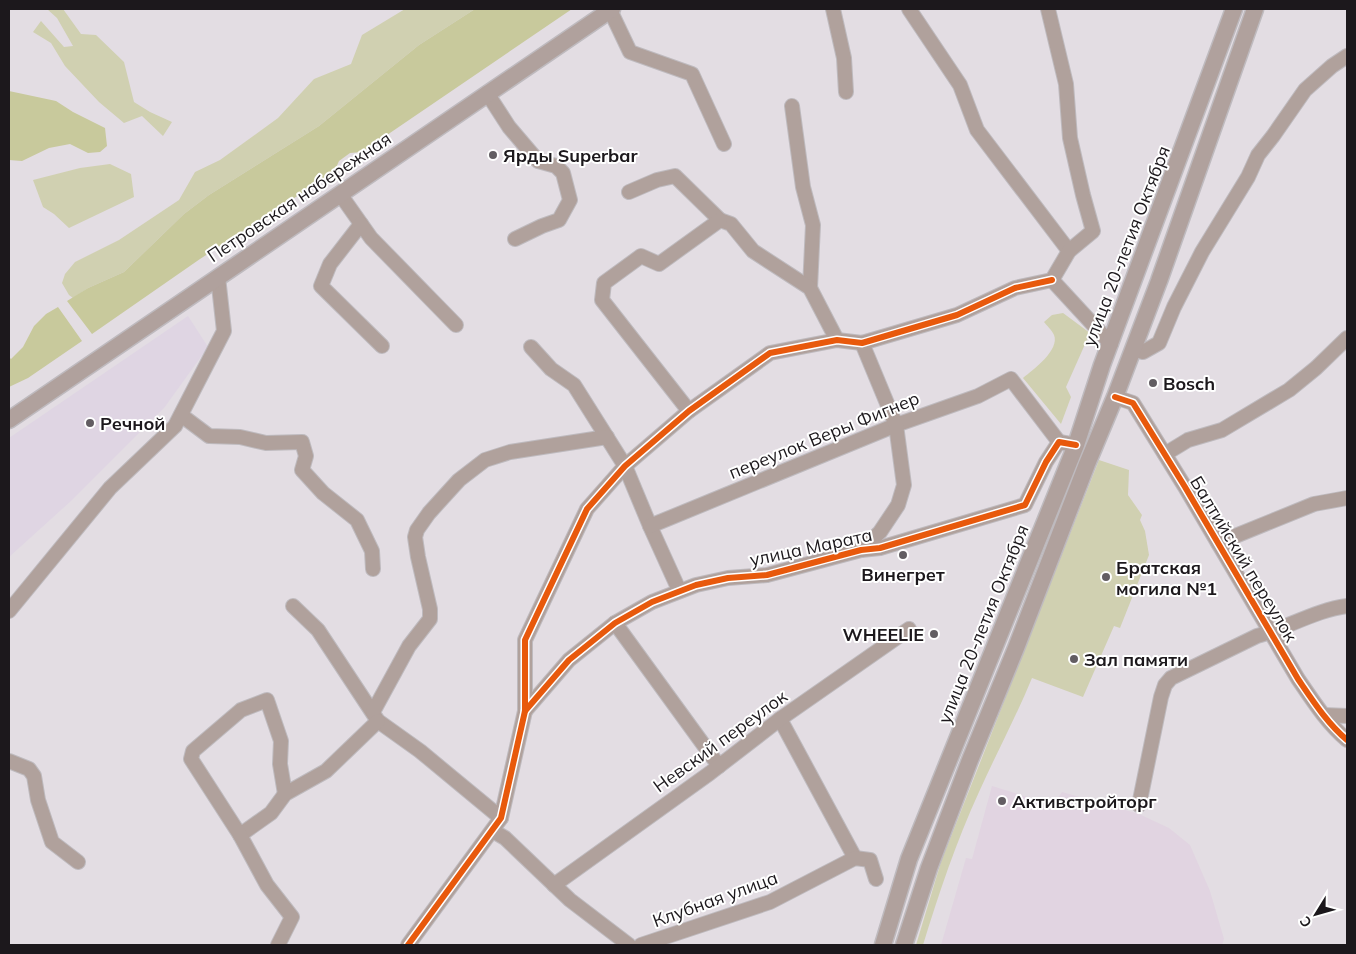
<svg xmlns="http://www.w3.org/2000/svg" width="1356" height="954" viewBox="0 0 1356 954" font-family="Mulish,sans-serif">
<style>
.commercial{fill:#dfd5e3}
.built{fill:#e1d4e1}
.green{fill:#d0d0b1}
.forest{fill:#c8c99c}
.lines{fill:none;stroke-linecap:round;stroke-linejoin:round}
.minor-casing{stroke:#bebabe;stroke-width:16}
.major-casing{stroke:#bebabe;stroke-width:19}
.minor{stroke:#b0a19c;stroke-width:14}
.major{stroke:#b0a19d;stroke-width:16}
.cycleway-casing{stroke:#fff;stroke-width:9}
.cycleway{stroke:#e8590c;stroke-width:6}
.poi-dot{fill:#625d62;stroke:#fff;stroke-width:2}
.labels{text-anchor:middle;dominant-baseline:central;stroke-width:4;stroke-linejoin:round;paint-order:stroke}
.poi-label{font-size:18px;font-weight:bold;fill:#1c181c;stroke:#fff;text-anchor:start}
.street-label{font-size:18px;fill:#1c181c;stroke:#fff}
</style>
<rect width="100%" height="100%" fill="#e3dde3"/>
<polygon class="commercial" points="188,316 208,347 164,408 72,500 9,557 9,438"/>
<polygon class="built" points="992,786 1053,805 1062,792 1139,814 1169,828 1190,845 1210,891 1224,939 1222,945 941,945 966,858 972,859"/>
<g class="green">
<polygon points="47,9 63,9 81,34 96,35 124,62 134,102 150,112 172,122 163,136 142,116 124,123 99,102 65,66 51,43 33,32 41,21 64,47 73,46 57,18"/>
<polygon points="405,9 475,9 419,45 319,126 209,195 184,214 124,272 88,288 73,298 69,295 62,283 65,274 75,262 119,240 179,200 195,172 220,160 278,118 314,79 351,64 362,35"/>
<polygon points="110,164 131,174 134,197 69,228 54,214 43,207 33,180 80,168"/>
<path d="M 1063,313 L 1090,333 L 1066,387 L 1071,397 L 1061,424 L 1023,378 C 1033,370 1060,350 1054,335 C 1052,330 1047,326 1044,322 L 1052,315 Z"/>
<path d="M 1099,460 L 1129,470 L 1128,495 L 1142,515 L 1140,520 L 1145,531 L 1149,555 L 1120,628 L 1114,626 L 1083,697 L 1032,678 C 1016,717 996,754 979,792 C 956,842 939,893 923,945 L 916,945 L 941,862 Z"/>
</g>
<g class="forest">
<polygon points="475,9 572,9 362,152 350,153 339,161 335,170 305,191 200,259 92,334 67,301 88,288 124,272 184,214 209,195 319,126 419,45"/>
<polygon points="9,91 56,101 73,112 105,128 107,146 100,152 88,153 70,144 49,148 22,161 9,160"/>
<polygon points="58,307 82,341 28,378 9,387 9,357 11,359 23,347 34,326 46,314"/>
</g>
<g class="lines">
<g class="minor-casing">
<g id="minor">
<polyline points="833,9 844,58 846,92"/>
<polyline points="909,9 960,85 977,130 1069,251"/>
<polyline points="1048,9 1066,84 1070,138 1083,195 1093,231 1069,251 1052,280"/>
<polyline points="610,10 630,52 692,74 724,144"/>
<polyline points="487,93 509,127 538,161 556,166 563,173 570,200 559,220 542,226 515,239"/>
<polyline points="792,106 803,187 813,225 810,288"/>
<polyline points="629,192 657,180 675,176 720,220 731,224 753,251 810,288 837,340"/>
<polyline points="340,194 371,238 456,325"/>
<polyline points="361,224 330,264 321,286 382,346"/>
<polyline points="1052,280 1111,344"/>
<polyline points="531,347 551,369 574,385 625,466 650,526 679,590"/>
<polyline points="1133,349 1143,352 1159,343 1174,307 1202,252 1248,177 1258,155 1273,136 1305,90 1332,66 1347,56"/>
<path d="M 1115,397 L 1133,403 L 1185,487 L 1298,679 C 1313,701 1327,723 1347,740"/>
<polyline points="689,411 602,300 604,283 641,256 659,264 720,220"/>
<polyline points="181,415 209,436 240,437 266,443 302,442 306,456 302,470 323,493 357,520 372,551 373,569"/>
<polyline points="1165,454 1188,440 1222,430 1289,390 1316,368 1347,338"/>
<polyline points="650,526 896,425 978,396 1011,379 1059,442"/>
<polyline points="1218,543 1314,504 1347,498"/>
<polyline points="861,550 880,532 898,505 904,485 896,425 862,343"/>
<polyline points="293,606 318,630 378,721 420,751 501,818"/>
<polyline points="9,611 110,488 175,426 224,331 218,277"/>
<polyline points="615,623 719,766"/>
<polyline points="525,711 569,660 615,623 652,602 696,585 728,578 767,575 861,550 880,548 1025,505 1046,462 1059,442 1076,445"/>
<polyline points="373,712 409,646 430,619 430,609 418,557 415,537 417,530 429,513 459,480 485,460 510,452 607,437"/>
<polyline points="1324,715 1347,716"/>
<polyline points="780,719 855,858"/>
<polyline points="9,761 29,769 34,776 38,800 52,842 78,862"/>
<path d="M 1139,805 L 1161,697 L 1165,685 L 1171,678 L 1257,636 C 1287,628 1316,610 1347,606"/>
<polyline points="493,831 505,838 570,900 629,945"/>
<polyline points="240,835 271,813 285,794 326,771 378,721"/>
<polyline points="554,885 710,773 780,719 909,629"/>
<polyline points="278,945 292,917 267,885 240,835 191,759 193,751 241,710 267,700 281,741 280,764 285,794"/>
<polyline points="408,945 501,818 525,711 525,640 587,509 625,466 689,411 770,353 837,340 862,343 957,315 1015,288 1052,280"/>
<polyline points="641,945 770,902 855,858 870,860 876,879"/>
</g>
</g>
<g class="major-casing">
<g id="major">
<polyline points="9,420 612,9"/>
<polyline points="883,945 909,859 1076,445 1102,365 1234,9"/>
<polyline points="904,945 929,868 970,760 1016,648 1087,464 1115,397 1159,281 1255,9"/>
</g>
</g>
<use href="#minor" class="minor"/>
<use href="#major" class="major"/>
<g class="cycleway-casing">
<g id="cycleway">
<path d="M 1115,397 L 1133,403 L 1185,487 L 1298,679 C 1313,701 1327,723 1347,740"/>
<polyline points="525,711 569,660 615,623 652,602 696,585 728,578 767,575 861,550 880,548 1025,505 1046,462 1059,442 1076,445"/>
<polyline points="408,945 501,818 525,711 525,640 587,509 625,466 689,411 770,353 837,340 862,343 957,315 1015,288 1052,280"/>
</g>
</g>
<use href="#cycleway" class="cycleway"/>
</g>
<g class="poi-dot">
<circle cx="493" cy="155" r="5"/>
<circle cx="1153" cy="383" r="5"/>
<circle cx="90" cy="423" r="5"/>
<circle cx="903" cy="555" r="5"/>
<circle cx="1106" cy="577" r="5"/>
<circle cx="934" cy="634" r="5"/>
<circle cx="1074" cy="659" r="5"/>
<circle cx="1002" cy="801" r="5"/>
</g>
<g class="labels">
<g class="poi-label">
<text x="503" y="155">Ярды Superbar</text>
<text x="1163" y="383">Bosch</text>
<text x="100" y="423">Речной</text>
<text x="1116" y="567">Братская<tspan x="1116" dy="21">могила №1</tspan></text>
<text x="903" y="574" text-anchor="middle">Винегрет</text>
<text x="924" y="634" text-anchor="end">WHEELIE</text>
<text x="1084" y="659">Зал памяти</text>
<text x="1012" y="801">Активстройторг</text>
</g>
<g class="street-label">
<text transform="translate(299 197) rotate(-34)">Петровская набережная</text>
<text transform="translate(1126 246) rotate(-69)">улица 20-летия Октября</text>
<text transform="translate(824 435) rotate(-22)">переулок Веры Фигнер</text>
<text transform="translate(811 547) rotate(-12)">улица Марата</text>
<text transform="translate(1244 559) rotate(59)">Балтийский переулок</text>
<text transform="translate(983 624) rotate(-68)">улица 20-летия Октября</text>
<text transform="translate(720 741) rotate(-36)">Невский переулок</text>
<text transform="translate(715 899) rotate(-20)">Клубная улица</text>
</g>
</g>
<rect width="1356" height="954" fill="none" stroke="#1c181c" stroke-width="20"/>
<g transform="translate(1316 914) rotate(233)" stroke="#ffffff" stroke-width="4" paint-order="stroke">
<path d="M0-4L9 19L0 12L-9 19Z" fill="#1c181c"/>
<text y="-8" font-size="14" font-weight="bold" text-anchor="middle" fill="#1c181c">С</text>
</g>
</svg>
